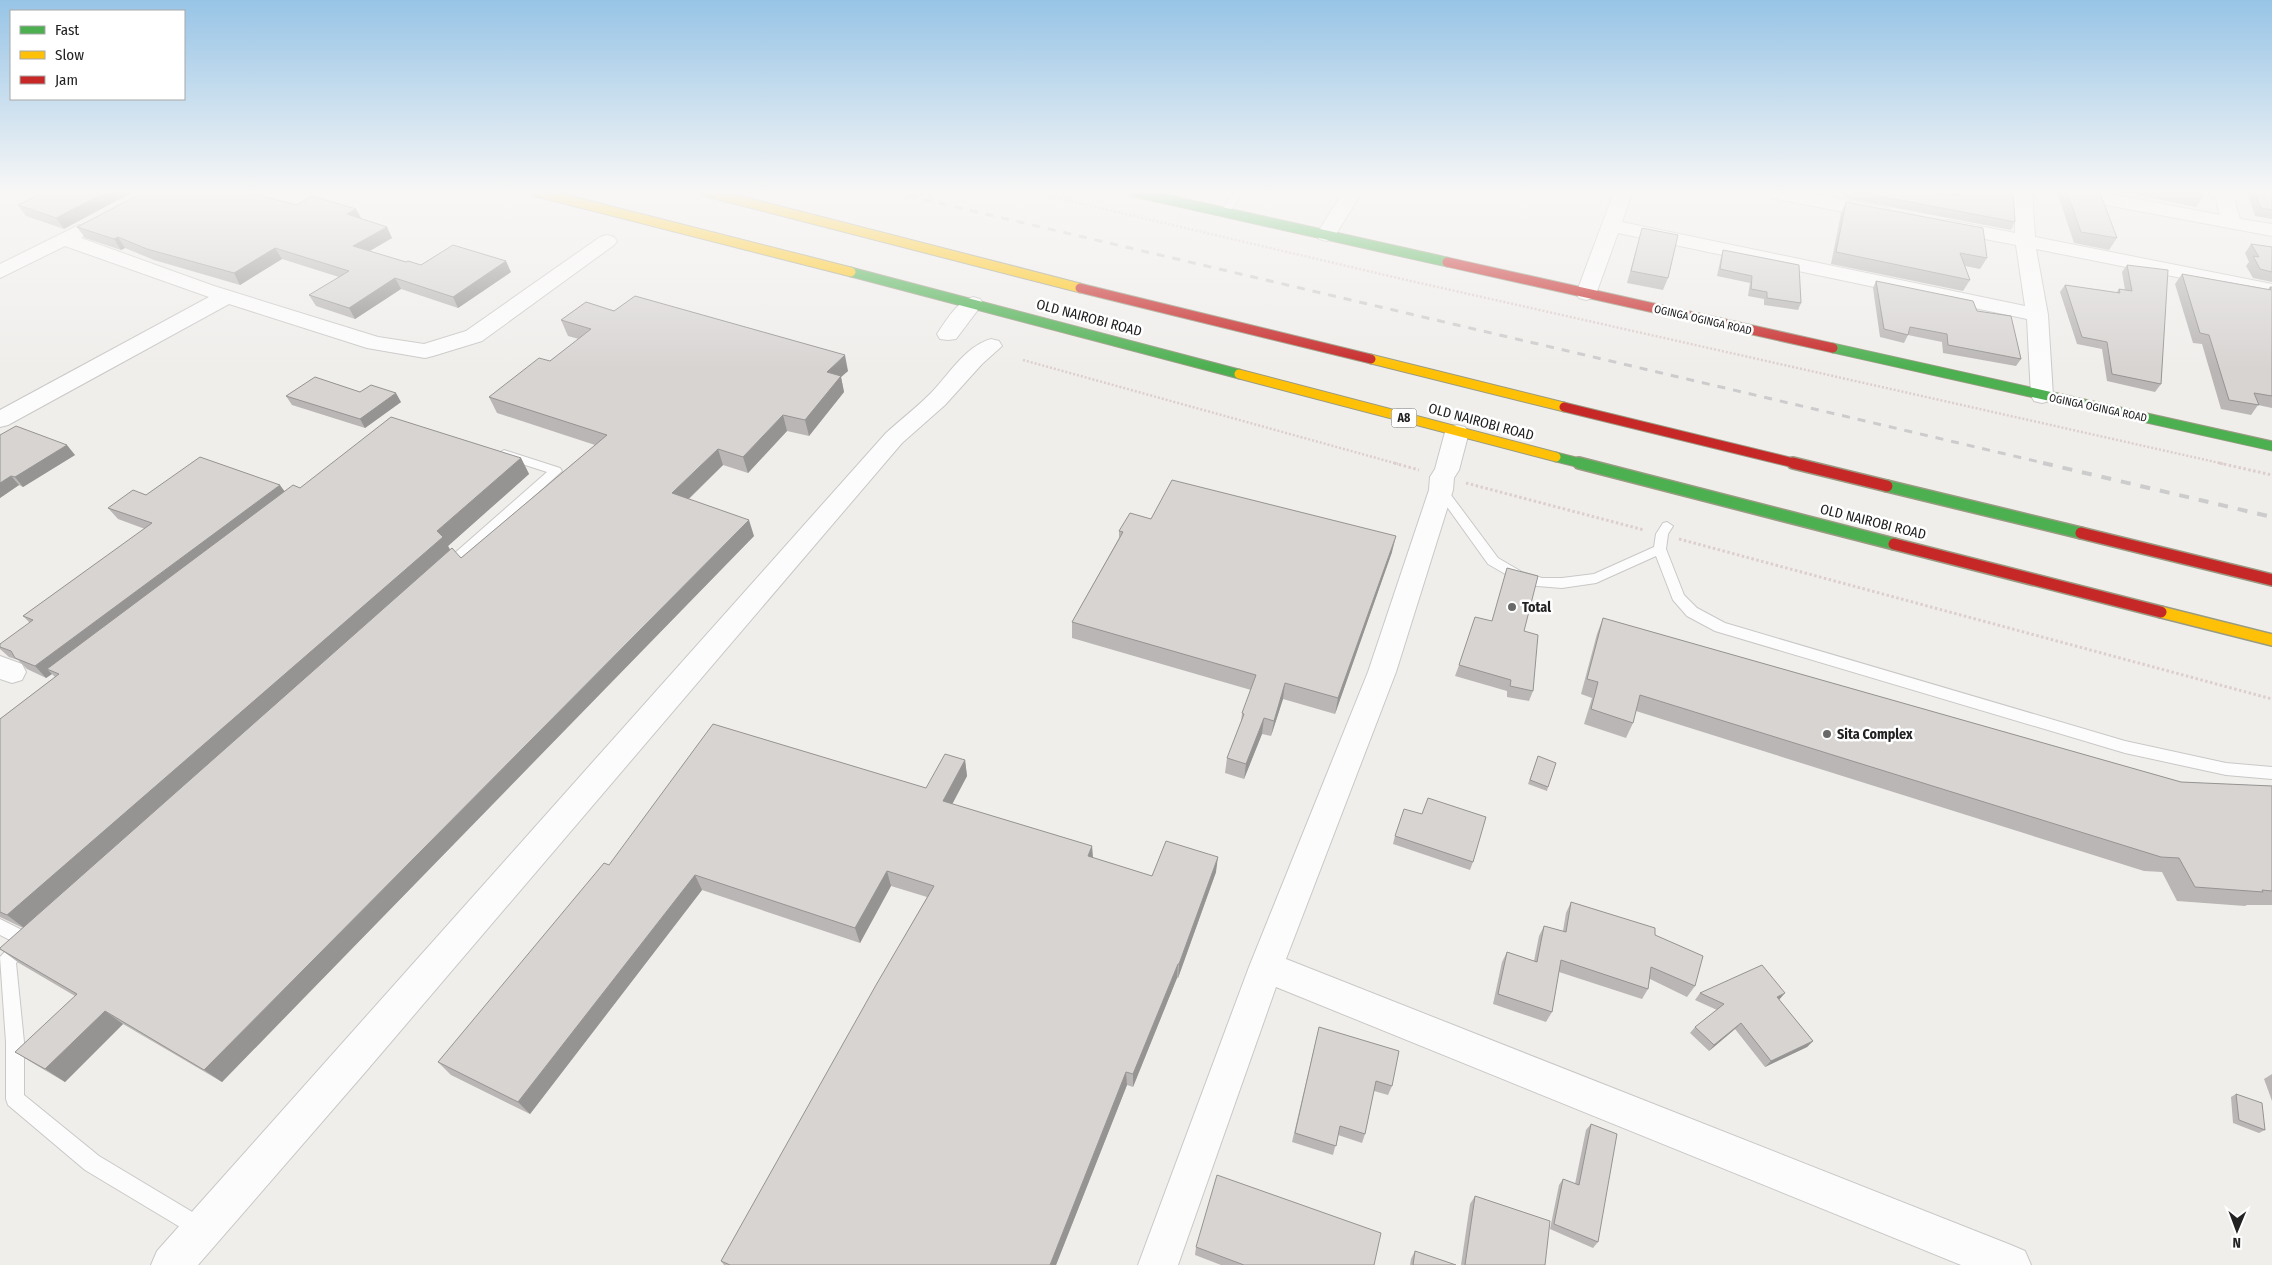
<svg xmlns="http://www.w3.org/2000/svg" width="2272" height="1265" viewBox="0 0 2272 1265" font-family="'Fira Sans Condensed',sans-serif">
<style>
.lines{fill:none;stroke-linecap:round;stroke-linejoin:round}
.lane-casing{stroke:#c9c8c7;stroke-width:2}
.street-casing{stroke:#c9c8c7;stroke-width:2}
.fast-far1-casing{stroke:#999a82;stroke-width:11}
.fast-casing{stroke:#999a82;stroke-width:14}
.slow-far1-casing{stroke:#999a82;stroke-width:11}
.slow-casing{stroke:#999a82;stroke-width:14}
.jam-far1-casing{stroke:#999a82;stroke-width:11}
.jam-casing{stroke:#999a82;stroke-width:14}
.path-far1{stroke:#dccecd;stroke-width:2.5;stroke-dasharray:2 2;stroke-linecap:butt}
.path{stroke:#dccecd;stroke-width:3;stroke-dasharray:2.5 2.5;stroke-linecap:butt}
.lane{fill:#fdfcfc;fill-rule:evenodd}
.street{fill:#fdfcfc;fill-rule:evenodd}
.fast-far1{stroke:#4caf50;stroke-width:9}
.fast{stroke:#4caf50;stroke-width:11}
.slow-far1{stroke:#ffc107;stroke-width:9}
.slow{stroke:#ffc107;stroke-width:11}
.jam-far1{stroke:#c62828;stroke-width:9}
.jam{stroke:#c62828;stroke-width:11}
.rail-far1{stroke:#ccc;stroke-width:3;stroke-dasharray:8 8;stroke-linecap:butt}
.rail{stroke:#ccc;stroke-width:4;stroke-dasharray:10 10;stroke-linecap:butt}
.wall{fill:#b9b6b5}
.shaded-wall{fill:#969493}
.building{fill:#d7d4d2;stroke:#969493}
.poi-dot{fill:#6a6968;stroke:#fff;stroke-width:2}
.labels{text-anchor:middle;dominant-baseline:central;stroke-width:5;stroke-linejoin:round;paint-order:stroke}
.far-street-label{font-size:11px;fill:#222;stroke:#fff}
.shield{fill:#fff;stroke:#646464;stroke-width:1}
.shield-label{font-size:12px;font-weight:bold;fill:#222}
.street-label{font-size:14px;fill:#222;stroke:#fff}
.poi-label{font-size:14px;font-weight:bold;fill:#222;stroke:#fff;text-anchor:start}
</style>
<rect width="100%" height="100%" fill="#f0eeeb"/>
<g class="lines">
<g class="lane-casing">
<g id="lane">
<polygon points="1235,192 1244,192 1227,215 1221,215 1219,213"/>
<polygon points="504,450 560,468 562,471 450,572 440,572 438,569 440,566 547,472 500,457 498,454"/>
<polygon points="1441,486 1445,487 1498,558 1522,572 1542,578 1562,578 1594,574 1654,547 1656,534 1663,523 1667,522 1673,526 1668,534 1666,549 1684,595 1697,608 1725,623 2125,741 2226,763 2272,767 2272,779 2226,775 2125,753 1715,631 1687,616 1673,600 1656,556 1596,583 1562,588 1537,586 1512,578 1488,564 1435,490"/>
<polygon points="0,919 34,936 36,941 34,946 16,963 24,1042 24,1095 99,1156 209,1222 212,1229 209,1236 202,1239 195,1236 85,1170 8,1105 6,1099 6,1042 0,957 14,942 0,935"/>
</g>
</g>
<g class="street-casing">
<g id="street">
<polygon points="1343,192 1362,192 1333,239 1326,241 1319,239 1316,235"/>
<polygon points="1614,192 1632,192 1622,222 2025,306 2016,245 1948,232 1941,230 1938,226 1941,222 1948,220 2015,233 2014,192 2032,192 2035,237 2272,284 2272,296 2036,249 2048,315 2053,396 2050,401 2042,403 2034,401 2031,396 2027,319 1618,233 1596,294 1593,298 1586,300 1579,298 1576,294"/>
<polygon points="1763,192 1803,192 1881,207 1888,209 1891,213 1888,217 1881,219 1772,198 1765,196"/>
<polygon points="2060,192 2100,192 2220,215 2214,192 2232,192 2240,219 2272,224 2272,236 2069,198 2062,196"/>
<polygon points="79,225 86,227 89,231 81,238 214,286 378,337 424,344 466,331 600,237 607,235 614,237 617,241 614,245 482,341 433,356 425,358 367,348 229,304 8,425 0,427 0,410 209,297 65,246 0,278 0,264"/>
<path d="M 973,297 L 980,299 L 983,303 L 956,339 L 948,340 L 940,339 L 937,334 C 946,321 957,301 973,297 Z"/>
<path d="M 991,339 L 999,341 L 1002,346 L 982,364 L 945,405 L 902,443 L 368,1069 L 198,1265 L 151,1265 L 157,1251 L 886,433 C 900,420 916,408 930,394 C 948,376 965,346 991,339 Z"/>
<polygon points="1457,425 1465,427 1469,432 1459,470 1454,478 1453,490 1396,672 1286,959 2011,1245 2025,1251 2031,1265 1961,1265 1276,987 1178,1265 1138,1265 1249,967 1368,672 1429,490 1430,477 1435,469 1445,432 1449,427"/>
<polygon points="0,656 22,664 26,672 22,680 12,683 0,679"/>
</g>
</g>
<g class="fast-far1-casing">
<g id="fast-far1">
<polyline points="1134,192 1447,262"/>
<polyline points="851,272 1239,374"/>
<polyline points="1833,348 2272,446"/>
<polyline points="1556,457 1584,464"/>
</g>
</g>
<g class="fast-casing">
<g id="fast">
<polyline points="1579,463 1894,544"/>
<polyline points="1887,486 2081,533"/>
</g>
</g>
<g class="slow-far1-casing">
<g id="slow-far1">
<polyline points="537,192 851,272"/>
<polyline points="707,192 1080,288"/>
<polyline points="1371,359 1564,407"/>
<polyline points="1239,374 1556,457"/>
</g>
</g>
<g class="slow-casing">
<polyline id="slow" points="2161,612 2272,640"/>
</g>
<g class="jam-far1-casing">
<g id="jam-far1">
<polyline points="1447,262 1833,348"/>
<polyline points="1080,288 1371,359"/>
<polyline points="1564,407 1798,464"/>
</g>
</g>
<g class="jam-casing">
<g id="jam">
<polyline points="1793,463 1887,486"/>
<polyline points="2081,533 2272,580"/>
<polyline points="1894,544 2161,612"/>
</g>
</g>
<g class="path-far1">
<polyline points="1032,192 1402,279 2224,464"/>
<polyline points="1023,360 1398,464"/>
</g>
<g class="path">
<polyline points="1394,463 1419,470"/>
<polyline points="2219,463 2272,475"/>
<polyline points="1466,483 1644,530"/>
<polyline points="1679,539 2272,699"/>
</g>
<use href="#lane" class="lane"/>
<use href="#street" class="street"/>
<use href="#fast-far1" class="fast-far1"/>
<use href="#fast" class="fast"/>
<use href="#slow-far1" class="slow-far1"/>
<use href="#slow" class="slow"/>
<use href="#jam-far1" class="jam-far1"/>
<use href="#jam" class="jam"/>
<polyline class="rail-far1" points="892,192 2048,464"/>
<polyline class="rail" points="2043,463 2272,517"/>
</g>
<g class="wall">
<polygon points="45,192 64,229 26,216 18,205"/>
<polygon points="1845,192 1930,192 1953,195 1953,192 2013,192 2015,222 2011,230 1844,198"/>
<polygon points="2057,192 2095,192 2117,238 2109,250 2074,243"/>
<polygon points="2123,192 2203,192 2204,195 2196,207"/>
<polygon points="2247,192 2272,192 2272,219 2255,216"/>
<polygon points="1846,202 1987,258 1980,269 1965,266 1970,280 1963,291 1831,264 1841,213"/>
<polygon points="297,205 356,209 361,219 392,238 370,251 406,262 421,265 511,272 458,308 401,289 355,319 316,306 309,295 339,277 282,259 240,285 154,260 125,248 121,250 85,238 77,227"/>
<polygon points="1642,228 1668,278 1663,290 1627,283"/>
<polygon points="2251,244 2272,247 2272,282 2253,278 2246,266 2249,262 2245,253"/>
<polygon points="1723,250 1801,303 1798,310 1764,305 1764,299 1748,296 1750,283 1717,276 1721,257"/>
<polygon points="2127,265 2161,384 2155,392 2107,381 2102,349 2077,344 2060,292 2065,285 2116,293 2119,289 2125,290 2122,272"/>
<polygon points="2182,274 2268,289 2270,287 2272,287 2272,408 2258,405 2251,415 2221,409 2202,344 2193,343 2175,284"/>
<polygon points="1876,281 1977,311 2021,359 2016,366 1943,353 1942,342 1908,335 1904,343 1880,337 1873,288"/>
<polygon points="614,311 848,371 841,377 844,392 809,436 787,431 748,473 723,465 689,499 754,536 222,1082 123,1024 65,1082 36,1065 15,1052 75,996 19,963 0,949 23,928 0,917 0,719 55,677 52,674 46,678 27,669 18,660 9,657 0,649 0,644 30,623 23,616 145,529 118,519 108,508 146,495 285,491 300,488 521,458 529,474 448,546 450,550 461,558 595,445 497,413 489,397 550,361 579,339 568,336 561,320"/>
<polygon points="360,392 401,402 365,428 292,405 286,396"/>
<polygon points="0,435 75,455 23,487 19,485 0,498"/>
<polygon points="1151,519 1392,552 1335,714 1283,699 1271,736 1262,734 1244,779 1225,773 1227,758 1241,722 1242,713 1251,690 1072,638 1072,622 1119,538 1119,531"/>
<polygon points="1603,618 2181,782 2272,786 2272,905 2247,905 2245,906 2177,901 2162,872 2144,871 1636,711 1633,723 1626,738 1584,724 1592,698 1581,694 1597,634"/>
<polygon points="1524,631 1533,691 1529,701 1507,697 1507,691 1455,676 1459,665"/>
<polygon points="1538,756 1548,787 1547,791 1528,784"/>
<polygon points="965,760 967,776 952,804 1092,846 1093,858 1152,876 1216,872 1178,978 1177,978 1133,1087 1127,1085 1056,1265 724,1265 721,1261 927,897 891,886 860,943 702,890 530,1114 451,1075 438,1062 609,865 926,788"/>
<polygon points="1422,814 1473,862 1470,870 1393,844 1395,836"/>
<polygon points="1571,902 1655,935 1695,986 1687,997 1650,979 1648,989 1642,999 1559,972 1552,1012 1546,1022 1493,1004 1502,962 1507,952 1534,961 1539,936 1544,926 1563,931 1566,913"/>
<polygon points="1700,993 1779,1000 1813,1041 1807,1047 1765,1067 1735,1029 1709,1051 1690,1033 1695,1027 1717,1010 1695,1000"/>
<polygon points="1319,1027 1392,1086 1388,1095 1374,1091 1365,1134 1362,1143 1338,1135 1333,1155 1292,1142"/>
<polygon points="2272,1074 2272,1101 2264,1079"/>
<polygon points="2236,1094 2265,1130 2259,1133 2233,1123 2231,1097"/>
<polygon points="1591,1124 1598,1242 1593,1248 1550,1229 1559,1185 1563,1179 1575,1184 1586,1130"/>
<polygon points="1475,1196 1545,1265 1461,1265 1470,1204"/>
<polygon points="1196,1247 1374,1265 1221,1265 1195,1255"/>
<polygon points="1415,1251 1456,1265 1410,1265 1411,1259"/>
</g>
<g class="shaded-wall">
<polygon points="106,192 133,192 64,229 56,218"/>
<polygon points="356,209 362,220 347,214"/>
<polygon points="387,227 392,238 359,257 353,246"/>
<polygon points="118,237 125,248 121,250 114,239"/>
<polygon points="275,248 282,259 240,285 234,273"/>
<polygon points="506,261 511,272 458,308 453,297"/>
<polygon points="395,278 401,289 355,319 349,308"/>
<polygon points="845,355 848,371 841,377 844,392 809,436 805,420 827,372"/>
<polygon points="396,393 401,402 365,428 360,419"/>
<polygon points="783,415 787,431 748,473 743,457"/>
<polygon points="67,445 75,455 23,487 15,477"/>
<polygon points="718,449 723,465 678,509 672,493"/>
<polygon points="521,458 529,474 448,546 452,553 27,930 7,915 437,531"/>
<polygon points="11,476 19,485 0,498 0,483"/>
<polygon points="280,485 288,496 47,669 52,674 46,678 35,666"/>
<polygon points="749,520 754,536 222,1082 204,1070"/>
<polygon points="1396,536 1392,552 1335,714 1338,698"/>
<polygon points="1285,683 1283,699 1271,736 1274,721"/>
<polygon points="1264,718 1262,734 1244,779 1246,764"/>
<polygon points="965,760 967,776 946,816 943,801"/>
<polygon points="1092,846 1093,861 1088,856"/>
<polygon points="1218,857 1216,872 1178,978 1179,964"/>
<polygon points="887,871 891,886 860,943 855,928"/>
<polygon points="695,875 702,890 530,1114 518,1102"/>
<polygon points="1178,964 1177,978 1133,1087 1133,1074"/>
<polygon points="1785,993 1779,1000 1777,997"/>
<polygon points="105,1011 123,1024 65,1082 45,1069"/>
<polygon points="1741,1023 1735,1029 1709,1051 1714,1045"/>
<polygon points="1813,1041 1807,1047 1765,1067 1771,1061"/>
<polygon points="1126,1072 1127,1085 1056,1265 1050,1265"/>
</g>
<g class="building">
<polygon points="45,192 106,192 56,218 18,205"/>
<polygon points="144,192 246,192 297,205 312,196 356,209 347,214 387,227 353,246 406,262 408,261 421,265 453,245 506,261 453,297 395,278 349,308 309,295 349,271 275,248 234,273 147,249 118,237 114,239 77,227"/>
<polygon points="1858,192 1930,192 1958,196 1957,192 2013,192 2015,222"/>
<polygon points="2067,192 2095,192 2100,193 2117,238 2081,232"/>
<polygon points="2191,192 2203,192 2204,195"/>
<polygon points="2255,192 2272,192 2272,210 2261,208"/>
<polygon points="1846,202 1983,228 1987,258 1960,253 1970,280 1836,252"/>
<polygon points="1642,228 1678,235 1668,278 1631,271"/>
<polygon points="2251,244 2272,247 2272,272 2260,269 2253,256 2259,257"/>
<polygon points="1723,250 1799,265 1801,303 1767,298 1767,292 1751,289 1752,276 1720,269"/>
<polygon points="2127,265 2168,270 2161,384 2112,374 2107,342 2082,337 2065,285 2120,293 2119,289 2132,291"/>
<polygon points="2182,274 2271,290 2270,287 2272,287 2272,396 2254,393 2259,405 2229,400 2209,335 2200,333"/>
<polygon points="1876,281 1973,301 1977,311 2011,316 2021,359 1948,345 1947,334 1910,327 1908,335 1884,329"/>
<polygon points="635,296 845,355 827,372 841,376 805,420 783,415 743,457 718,449 672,493 749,520 204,1070 105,1011 45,1069 15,1052 77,994 0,949 0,948 452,548 461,558 607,435 489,397 539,358 550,361 591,329 561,320 586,302 614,311"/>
<polygon points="315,377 360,392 371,385 396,393 360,419 286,396"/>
<polygon points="391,417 521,458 437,531 443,537 7,915 0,912 0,719 59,674 47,669 293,485 300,488"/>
<polygon points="16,426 67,445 15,477 11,476 0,483 0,435"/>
<polygon points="200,457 280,485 35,666 15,658 11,651 0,647 0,644 33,620 23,616 152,523 108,508 133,490 146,495"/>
<polygon points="1172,480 1396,536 1338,698 1285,683 1274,721 1264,718 1246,764 1227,758 1244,714 1242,713 1256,675 1072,622 1123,532 1119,531 1130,513 1151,519"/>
<polygon points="1507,568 1538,576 1524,631 1538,635 1533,691 1510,686 1511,680 1459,665 1475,617 1492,621"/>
<polygon points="1603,618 2181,782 2272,786 2272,891 2262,890 2263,892 2195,887 2179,858 2161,857 1640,695 1633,723 1591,709 1598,682 1587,679"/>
<polygon points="713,724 926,788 945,754 965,760 943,801 1092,846 1088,856 1152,876 1166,841 1218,857 1179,964 1178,964 1133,1074 1126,1072 1050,1265 730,1265 721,1261 876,985 934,886 887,871 855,928 695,875 518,1102 438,1062 604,863 609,865"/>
<polygon points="1538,756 1556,763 1548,787 1530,780"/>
<polygon points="1428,798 1486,817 1473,862 1395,836 1404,809 1422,814"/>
<polygon points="1571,902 1655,928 1655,935 1703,956 1695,986 1651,967 1648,989 1561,960 1552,1012 1498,994 1507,952 1537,962 1544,926 1566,932"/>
<polygon points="1762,965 1785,993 1777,997 1813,1041 1771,1061 1741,1023 1714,1045 1695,1027 1724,1004 1700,993"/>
<polygon points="1319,1027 1399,1051 1392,1086 1376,1081 1365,1134 1340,1126 1336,1146 1295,1133"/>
<polygon points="2236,1094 2262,1103 2265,1130 2239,1120"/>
<polygon points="1591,1124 1617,1134 1598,1242 1554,1224 1563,1179 1579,1185"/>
<polygon points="1217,1175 1381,1233 1374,1265 1244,1265 1196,1247"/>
<polygon points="1475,1196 1550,1221 1545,1265 1465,1265"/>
<polygon points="1415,1251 1456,1265 1413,1265"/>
</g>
<linearGradient id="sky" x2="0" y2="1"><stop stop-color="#97c4e6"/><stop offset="0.52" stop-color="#f8f7f6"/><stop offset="1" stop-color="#f8f7f6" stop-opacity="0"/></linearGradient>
<rect width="2272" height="369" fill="url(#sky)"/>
<g class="poi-dot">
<circle cx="1512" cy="607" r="5"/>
<circle cx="1827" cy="734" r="5"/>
</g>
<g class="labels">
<g class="far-street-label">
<text transform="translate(1703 320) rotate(13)">OGINGA OGINGA ROAD</text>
<text transform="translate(2098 408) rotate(12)">OGINGA OGINGA ROAD</text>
</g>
<rect class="shield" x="1391.5" y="408.5" width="25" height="19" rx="4"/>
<g class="shield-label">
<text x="1404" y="418">A8</text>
</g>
<g class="street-label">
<text transform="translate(1089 318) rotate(15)">OLD NAIROBI ROAD</text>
<text transform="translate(1481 422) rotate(15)">OLD NAIROBI ROAD</text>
<text transform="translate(1873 522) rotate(14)">OLD NAIROBI ROAD</text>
</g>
<g class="poi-label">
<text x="1522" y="607">Total</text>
<text x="1837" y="734">Sita Complex</text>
</g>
</g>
<rect x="10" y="10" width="175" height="90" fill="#ffffff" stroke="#a7a7a7"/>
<rect x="20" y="26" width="25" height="8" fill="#4caf50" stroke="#a7a7a7"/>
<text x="55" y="35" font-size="15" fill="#222222">Fast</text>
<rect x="20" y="51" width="25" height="8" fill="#ffc107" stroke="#a7a7a7"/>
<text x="55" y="60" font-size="15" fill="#222222">Slow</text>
<rect x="20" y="76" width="25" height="8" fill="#c62828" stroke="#a7a7a7"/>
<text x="55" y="85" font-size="15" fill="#222222">Jam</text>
<g transform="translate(2237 1230) rotate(181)" stroke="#ffffff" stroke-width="4" paint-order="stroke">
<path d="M0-4L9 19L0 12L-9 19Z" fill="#222222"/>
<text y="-8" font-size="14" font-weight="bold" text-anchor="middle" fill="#222222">N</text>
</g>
</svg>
